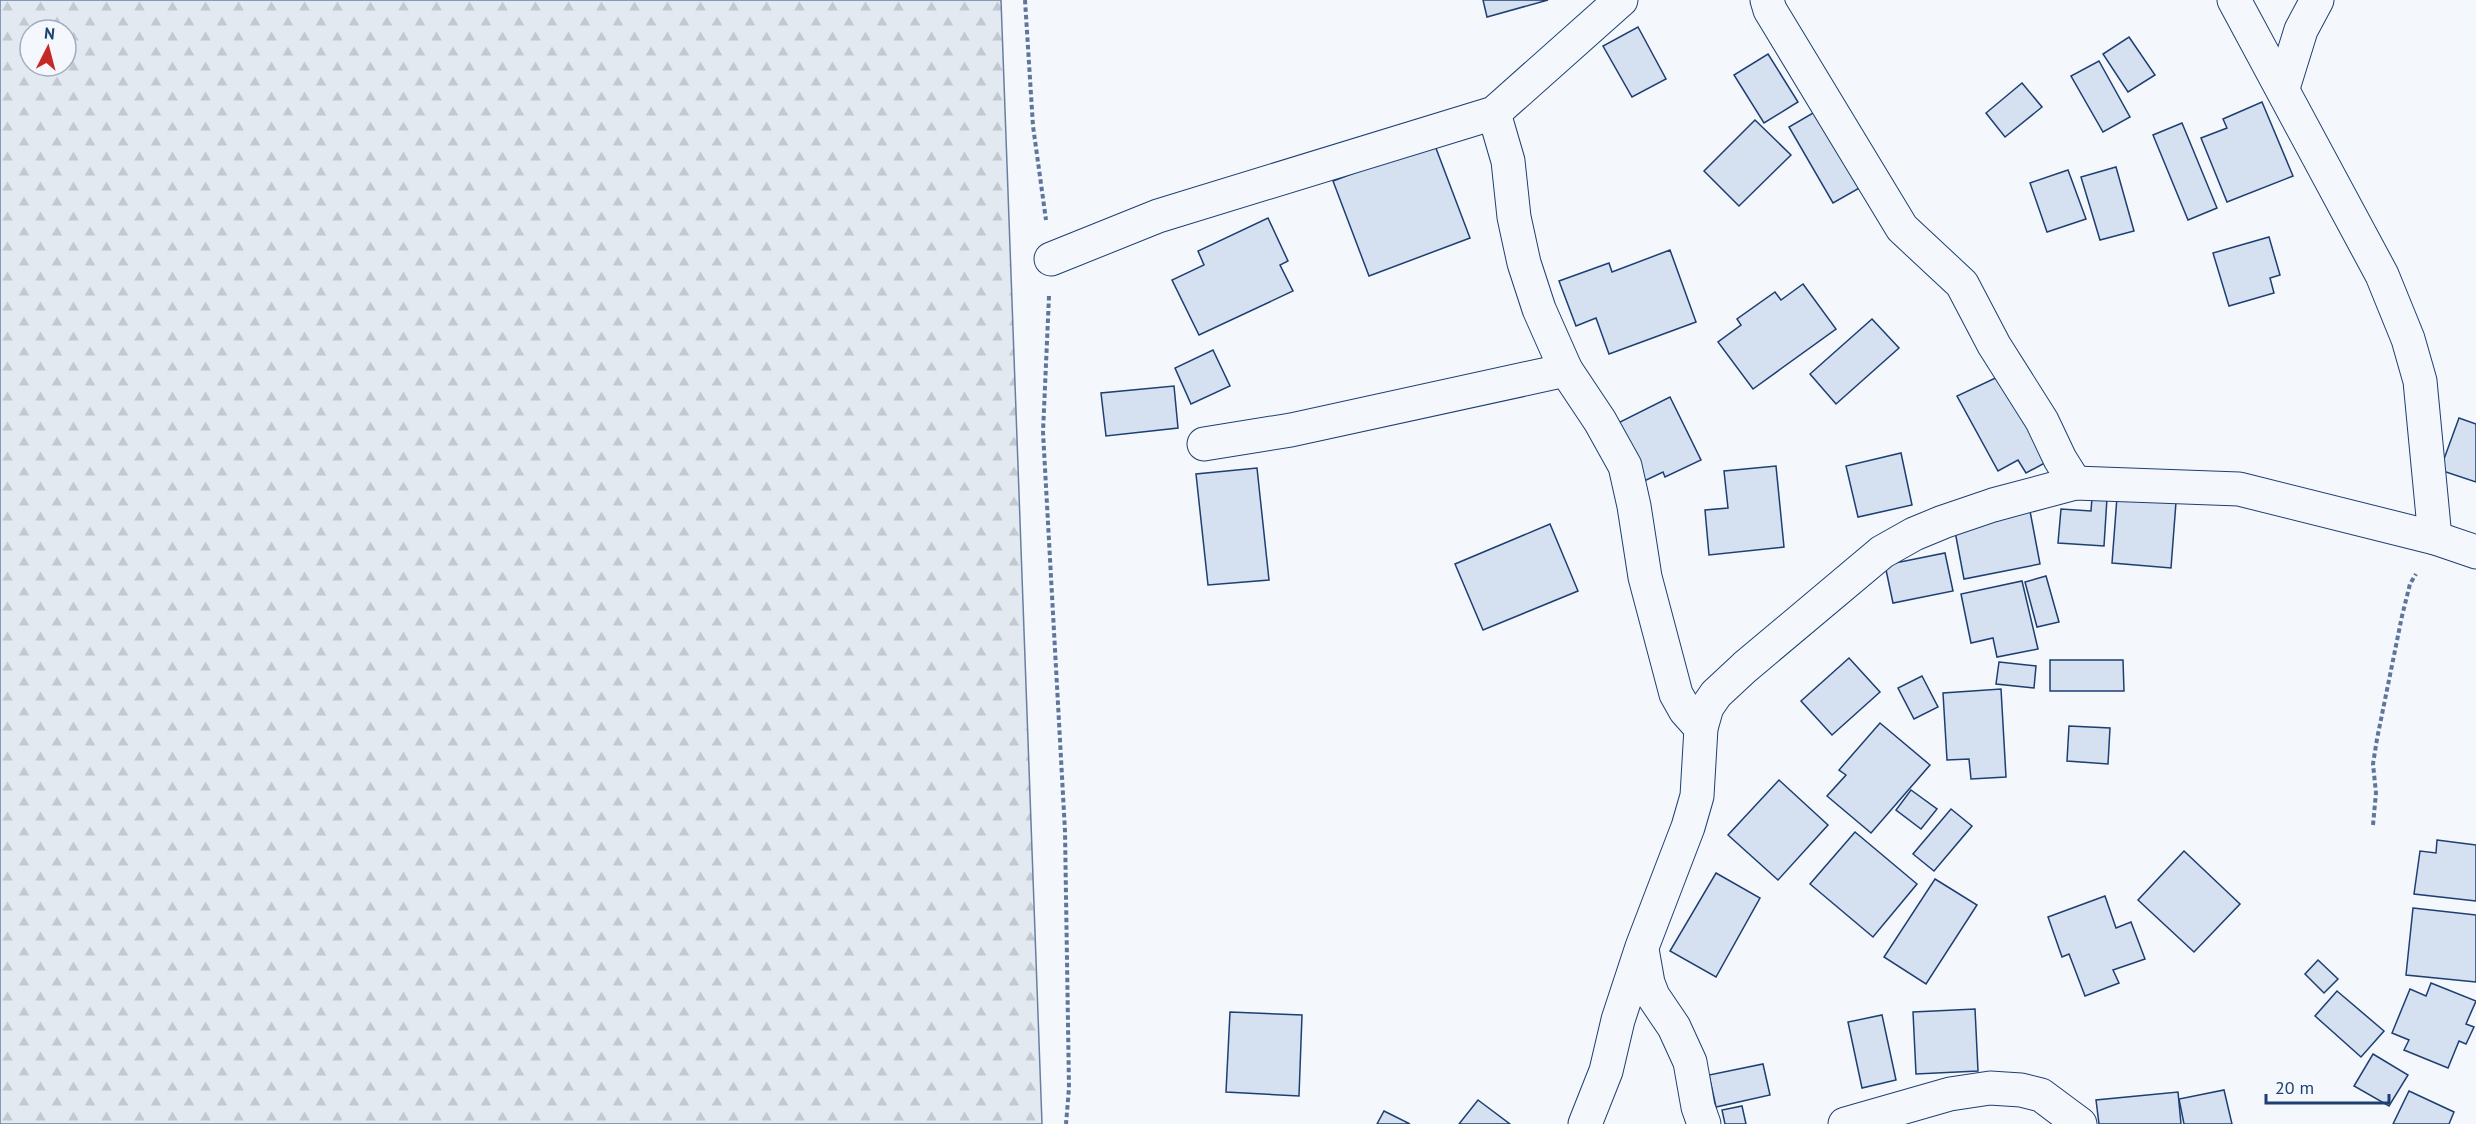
<svg xmlns="http://www.w3.org/2000/svg" width="2476" height="1124" viewBox="0 0 2476 1124" font-family="'PT Sans',sans-serif">
<style>
.forest{fill:url(#forest-firs);stroke:#687fa3;stroke-width:1.5;fill-rule:evenodd}
.building{fill:#d5e0f0;stroke:#1d3f73;stroke-width:1.5}
.lines{fill:none;stroke-linecap:round;stroke-linejoin:round}
.minor-casing{stroke:#1d3f73;stroke-width:35}
.path{stroke:#5e769c;stroke-width:4;stroke-dasharray:4.5 3;stroke-linecap:butt}
.minor{stroke:#f4f7fb;stroke-width:33}
</style>
<defs>
<pattern id="forest-firs" width="22" height="20" patternUnits="userSpaceOnUse" patternTransform="scale(1.5)"><rect width="22" height="20" fill="#e3e9f0"/><path d="M5 1l3.5 6h-7zM16 11l3.5 6h-7z" fill="#c2c9d1"/></pattern>
</defs>
<rect width="100%" height="100%" fill="#f4f7fb"/>
<path class="forest" d="M 0,0 L 1001,0 L 1042,1124 L 0,1124 ZM 30,30 L 66,30 L 66,66 L 30,66 Z"/>
<g class="building">
<polygon points="1483,0 1548,0 1487,17"/>
<polygon points="1638,27 1666,79 1632,97 1603,46"/>
<polygon points="2129,37 2155,75 2128,92 2103,54"/>
<polygon points="1768,54 1798,102 1764,123 1734,75"/>
<polygon points="2099,61 2130,117 2103,132 2071,76"/>
<polygon points="2022,83 2042,107 2005,137 1986,113"/>
<polygon points="2262,102 2293,176 2227,202 2201,138 2227,128 2223,119"/>
<polygon points="1825,106 1870,182 1833,203 1789,127"/>
<polygon points="1755,120 1791,155 1739,206 1704,171"/>
<polygon points="2182,123 2217,208 2188,220 2153,135"/>
<polygon points="1434,143 1470,238 1369,276 1333,181"/>
<polygon points="2116,167 2134,231 2100,240 2081,177"/>
<polygon points="2068,170 2086,219 2047,232 2030,183"/>
<polygon points="1268,218 1288,261 1280,265 1293,291 1199,335 1172,280 1204,265 1198,251"/>
<polygon points="2269,237 2280,275 2270,278 2274,293 2229,306 2213,253"/>
<polygon points="1670,250 1696,322 1609,354 1596,318 1576,326 1559,281 1609,263 1612,272"/>
<polygon points="1803,284 1836,329 1753,389 1718,342 1741,325 1737,319 1775,292 1781,300"/>
<polygon points="1872,319 1899,348 1836,404 1810,374"/>
<polygon points="1213,350 1230,386 1191,404 1175,368"/>
<polygon points="2004,374 2054,458 2026,473 2018,460 1998,471 1957,396"/>
<polygon points="1174,386 1178,428 1106,436 1101,393"/>
<polygon points="1670,397 1701,460 1665,477 1663,472 1640,483 1612,426"/>
<polygon points="2459,418 2476,424 2476,482 2440,470"/>
<polygon points="1901,453 1912,505 1858,517 1846,466"/>
<polygon points="1776,466 1784,547 1709,555 1705,510 1728,508 1724,471"/>
<polygon points="1257,468 1269,580 1208,585 1196,474"/>
<polygon points="2117,497 2176,502 2171,568 2112,563"/>
<polygon points="2092,498 2107,498 2104,546 2058,543 2061,509 2091,511"/>
<polygon points="2030,511 2040,564 1964,579 1954,526"/>
<polygon points="1550,524 1578,591 1483,630 1455,564"/>
<polygon points="1945,553 1953,591 1893,603 1885,565"/>
<polygon points="2046,576 2059,622 2037,627 2025,582"/>
<polygon points="2022,581 2038,649 1997,657 1993,638 1971,643 1961,594"/>
<polygon points="1849,658 1880,692 1832,735 1801,701"/>
<polygon points="2050,660 2123,660 2124,691 2050,691"/>
<polygon points="1999,662 2036,666 2034,688 1996,684"/>
<polygon points="1922,676 1938,707 1914,719 1898,688"/>
<polygon points="2001,689 2006,777 1971,779 1969,759 1947,760 1943,693"/>
<polygon points="1880,723 1930,765 1871,833 1827,796 1846,775 1839,770"/>
<polygon points="2069,726 2110,728 2108,764 2067,761"/>
<polygon points="1779,780 1828,825 1778,880 1728,835"/>
<polygon points="1911,790 1937,809 1921,829 1896,810"/>
<polygon points="1951,809 1972,826 1934,871 1913,854"/>
<polygon points="1855,832 1917,884 1873,937 1810,884"/>
<polygon points="2437,840 2476,845 2476,901 2414,894 2420,851 2436,853"/>
<polygon points="2184,851 2240,904 2194,952 2138,900"/>
<polygon points="1716,873 1760,898 1716,977 1670,951"/>
<polygon points="1935,879 1977,905 1926,984 1884,957"/>
<polygon points="2105,896 2116,928 2131,922 2145,959 2113,970 2119,983 2085,996 2069,954 2062,957 2048,917"/>
<polygon points="2413,908 2476,915 2476,982 2406,975"/>
<polygon points="2318,960 2338,979 2324,993 2305,974"/>
<polygon points="2431,983 2476,1001 2466,1024 2474,1027 2466,1044 2459,1041 2448,1068 2404,1050 2409,1040 2392,1033 2410,989 2426,996"/>
<polygon points="2337,991 2384,1031 2361,1057 2315,1016"/>
<polygon points="1975,1009 1978,1071 1916,1074 1913,1012"/>
<polygon points="1230,1012 1302,1015 1299,1096 1226,1092"/>
<polygon points="1882,1015 1896,1080 1862,1088 1848,1022"/>
<polygon points="2373,1054 2408,1075 2389,1106 2354,1086"/>
<polygon points="1763,1064 1770,1095 1716,1107 1709,1075"/>
<polygon points="2224,1090 2232,1124 2184,1124 2179,1099"/>
<polygon points="2409,1091 2454,1112 2449,1124 2393,1124"/>
<polygon points="2178,1092 2181,1124 2099,1124 2096,1100"/>
<polygon points="1478,1100 1510,1124 1459,1124"/>
<polygon points="1742,1106 1746,1124 1725,1124 1722,1110"/>
<polygon points="1384,1111 1410,1124 1377,1124"/>
</g>
<g class="lines">
<g class="minor-casing">
<g id="minor">
<polyline points="1767,0 1770,10 1902,228 1962,284 1994,345 2042,421 2060,459 2075,483"/>
<polyline points="2234,0 2382,275 2408,339 2420,381 2435,538"/>
<polyline points="2283,88 2301,30 2317,0"/>
<polyline points="1494,113 1508,161 1514,217 1524,263 1539,309 1566,370 1600,421 1625,466 1634,506 1645,577 1676,694 1685,710 1701,728"/>
<polyline points="1051,259 1158,216 1494,113 1621,0"/>
<polyline points="1204,444 1291,430 1566,370"/>
<polyline points="1642,949 1648,983 1653,996 1674,1027 1690,1062 1698,1107 1704,1124"/>
<polyline points="1585,1124 1606,1071 1618,1020 1642,947 1688,827 1697,796 1701,728 1707,707 1716,694 1745,667 1882,552 1914,534 1943,522 1993,505 2075,483 2239,489 2435,538 2476,552"/>
<polyline points="1845,1124 1950,1094 1990,1088 2021,1090 2041,1095 2080,1124"/>
</g>
</g>
<g class="path">
<polyline points="1025,0 1033,126 1046,220"/>
<polyline points="1049,296 1043,432 1065,831 1069,1088 1066,1124"/>
<polyline points="2373,825 2376,793 2373,764 2377,739 2402,616 2410,584 2416,574"/>
</g>
<use href="#minor" class="minor"/>
</g>
<g transform="translate(48 48) rotate(6)"><circle r="28" fill="#f4f7fb" stroke="#9eadc5" stroke-width="1.5"/>
<path d="M0-4.5L10 22L0 15L-10 22Z" fill="#c62828"/>
<text y="-9" font-size="16" font-weight="bold" text-anchor="middle" fill="#1d3f73">N</text>
</g>
<path d="M2266 1094v9h123v-9" fill="none" stroke="#1d3f73" stroke-width="3"/>
<text x="2275" y="1094" font-size="18" fill="#1d3f73" stroke="#f4f7fb" stroke-width="4.5" paint-order="stroke">20 m</text>
</svg>
